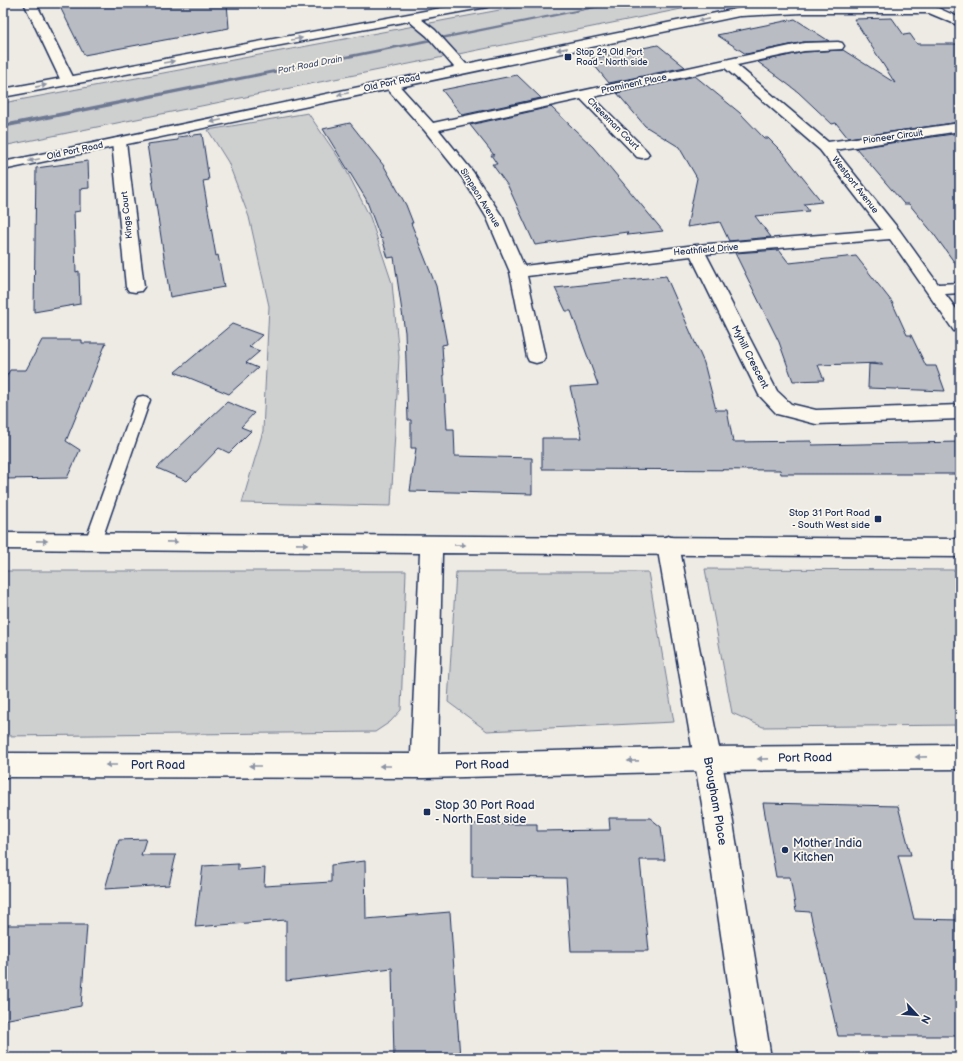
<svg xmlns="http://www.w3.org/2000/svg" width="963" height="1061" viewBox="0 0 963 1061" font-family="'Balsamiq Sans',sans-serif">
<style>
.green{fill:#cecfcf;stroke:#747f96}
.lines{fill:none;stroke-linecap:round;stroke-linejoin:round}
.stream{fill:#6d7892;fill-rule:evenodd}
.building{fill:#b9bcc3;stroke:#1b2f5e}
.service-casing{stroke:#1b2f5e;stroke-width:3}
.minor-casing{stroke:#1b2f5e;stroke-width:3}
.secondary-casing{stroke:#1b2f5e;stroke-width:3}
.primary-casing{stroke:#1b2f5e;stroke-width:3}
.trunk-casing{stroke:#1b2f5e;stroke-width:3}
.service{fill:#fbf7ec;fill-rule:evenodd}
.minor{fill:#fbf7ec;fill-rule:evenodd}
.secondary{fill:#fbf7ec;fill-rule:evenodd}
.primary{fill:#fbf7ec;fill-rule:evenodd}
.trunk{fill:#fbf7ec;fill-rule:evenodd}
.oneway{fill:#8b93a5}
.poi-dot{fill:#1b2f5e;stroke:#fbf7ec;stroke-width:1.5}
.labels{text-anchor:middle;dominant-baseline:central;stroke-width:3.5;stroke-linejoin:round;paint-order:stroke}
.far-poi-label{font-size:9px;fill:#1b2f5e;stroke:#fbf7ec;text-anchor:start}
.far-water-label{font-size:9px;font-style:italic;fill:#445378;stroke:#fbf7ec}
.far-street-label{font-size:9px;fill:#1b2f5e;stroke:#fbf7ec}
.street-label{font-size:10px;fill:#1b2f5e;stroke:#fbf7ec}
.poi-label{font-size:10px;fill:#1b2f5e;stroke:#fbf7ec;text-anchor:end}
.near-street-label{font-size:12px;fill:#1b2f5e;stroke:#fbf7ec}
.near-poi-label{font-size:12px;fill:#1b2f5e;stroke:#fbf7ec;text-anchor:start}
</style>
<rect width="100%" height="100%" fill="#eeebe4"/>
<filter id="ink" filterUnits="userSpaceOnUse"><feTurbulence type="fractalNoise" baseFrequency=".025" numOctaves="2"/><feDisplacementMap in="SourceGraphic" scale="8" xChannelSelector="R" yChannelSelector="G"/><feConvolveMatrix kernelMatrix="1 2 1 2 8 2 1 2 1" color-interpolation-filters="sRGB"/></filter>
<g filter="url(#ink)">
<g class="green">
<polygon points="537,3 711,3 3,146 3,103"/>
<polygon points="308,113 343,164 370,217 392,283 399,357 391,506 242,503 263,431 269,306 249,217 228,162 208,130"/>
<polygon points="705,569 960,570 960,725 763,727 732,713"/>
<polygon points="3,571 406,571 401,710 390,722 375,732 3,736"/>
<polygon points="456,572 648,572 674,722 487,731 448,702"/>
</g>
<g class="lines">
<polygon class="stream" points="611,3 620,3 3,128 3,124"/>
</g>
<g class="building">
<polygon points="58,3 227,3 229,28 84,55"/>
<polygon points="892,18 904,35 910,34 917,44 960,44 960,122 848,138 836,123 832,124 798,92 758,62 804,52 843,50 895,83 854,19"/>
<polygon points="795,19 829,41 804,42 746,54 717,35"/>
<polygon points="658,45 685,67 609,83 589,59"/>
<polygon points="517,75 541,98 462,115 442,90"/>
<polygon points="695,76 740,113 764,138 768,138 783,153 822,202 804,204 809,211 755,216 771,237 729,241 720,222 687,227 697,178 679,147 645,126 617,93"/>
<polygon points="551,107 593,147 663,231 628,235 627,232 535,245 508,186 492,164 497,164 491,155 494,155 470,125"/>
<polygon points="350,123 384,166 406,205 413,223 411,223 436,286 447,344 442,345 447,429 454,429 455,456 532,458 532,494 410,491 416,448 411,448 411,420 408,420 405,332 394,257 388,258 382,238 381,239 366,199 323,129"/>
<polygon points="960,133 960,270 933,233 909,204 904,204 856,148"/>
<polygon points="202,134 209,180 203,181 216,256 218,255 224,287 170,297 147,144 178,140 178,137"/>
<polygon points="88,161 89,188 80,189 80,211 74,212 76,272 79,271 80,304 34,312 36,168"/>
<polygon points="779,250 789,263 856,256 892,302 907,335 911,335 926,366 936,366 945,391 868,388 869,364 882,365 882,363 818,365 824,380 793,381 779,342 735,253"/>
<polygon points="666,276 704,363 716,410 727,410 733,442 811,441 812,445 960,442 960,474 781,474 780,470 542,469 542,438 582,438 570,387 598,385 571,311 566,311 555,288"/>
<polygon points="232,324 262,335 249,347 260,351 246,363 258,368 229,394 175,372"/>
<polygon points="42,340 82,340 82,343 106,343 66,441 80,450 67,478 3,479 3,383 10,370 26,370"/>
<polygon points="227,402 254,413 241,427 251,431 229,453 219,448 187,481 157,468"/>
<polygon points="763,803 898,806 911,855 898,855 914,919 960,920 960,1036 838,1036 810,912 796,911 790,877 776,877"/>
<polygon points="609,818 650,818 661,827 665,860 640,860 649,951 571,951 566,878 472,877 472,824 537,824 537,831 610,830"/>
<polygon points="146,839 141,855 176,855 169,885 105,889 119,840"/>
<polygon points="365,861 366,919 450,912 460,1058 394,1058 392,968 286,981 286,920 195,927 203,866 238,864 238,870 265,868 264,886 331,882 331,865"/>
<polygon points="3,925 87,925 81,1006 3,1020"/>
</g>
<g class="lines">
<g class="service-casing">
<polygon id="service" points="143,396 148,397 150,400 101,542 98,546 93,548 88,546 85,542 136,400 138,397"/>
</g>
<g class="minor-casing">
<g id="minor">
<polygon points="24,3 36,3 75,81 73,84 63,84 61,81"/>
<path d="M 838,42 L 842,43 L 844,46 L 842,49 L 804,51 L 737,65 L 828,142 L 960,123 L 960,131 L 835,150 L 900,231 L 938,284 L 960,283 L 960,293 L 945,294 L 960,314 L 960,333 L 954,331 L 890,239 L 706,254 L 777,391 L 791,404 L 816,410 L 960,405 L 960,419 L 816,424 L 777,414 L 759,395 L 691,256 L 527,276 L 545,357 L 543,361 L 536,363 L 529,361 L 527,357 L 510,272 L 487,218 L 462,177 L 425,131 L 383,84 L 385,81 L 395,81 L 433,123 L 804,43 ZM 725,68 L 820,150 L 882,230 L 696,245 L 524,266 L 503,218 L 473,172 L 439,130 L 581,99 L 637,157 L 642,158 L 647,157 L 649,154 L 647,151 L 593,97 Z"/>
<polygon points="119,138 124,139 126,142 144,287 141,291 135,292 129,291 126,287 112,142 114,139"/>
<polygon points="668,536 676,539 679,545 730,804 771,1058 739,1058 702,804 657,545 660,539"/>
</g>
</g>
<g class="secondary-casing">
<polygon id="secondary" points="468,3 493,3 491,5 487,7 421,19 435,30 466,64 765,3 788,3 786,5 782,7 3,170 3,162 454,67 427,36 409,21 3,97 3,89"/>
</g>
<g class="primary-casing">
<g id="primary">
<polygon points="911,3 927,3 960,18 960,26 929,13 802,13 741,16 737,15 735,12 737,9 741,8 802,5 913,5"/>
<polygon points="953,3 960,3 960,7 955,5"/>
</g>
</g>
<g class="trunk-casing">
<polygon id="trunk" points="3,533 960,539 960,557 442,553 438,754 707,747 960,745 960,769 707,771 424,778 3,777 3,753 411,754 420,553 3,549"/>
</g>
<use href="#service" class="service"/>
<use href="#minor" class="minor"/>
<use href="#secondary" class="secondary"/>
<use href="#primary" class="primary"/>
<use href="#trunk" class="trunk"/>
</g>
<defs><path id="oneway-solid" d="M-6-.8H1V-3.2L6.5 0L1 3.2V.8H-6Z"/></defs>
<g class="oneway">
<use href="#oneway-solid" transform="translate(703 20) rotate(169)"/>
<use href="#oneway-solid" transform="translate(297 39) rotate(-10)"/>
<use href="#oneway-solid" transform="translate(562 49) rotate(169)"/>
<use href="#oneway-solid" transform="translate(169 62) rotate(-10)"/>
<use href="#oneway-solid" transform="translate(41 86) rotate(-11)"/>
<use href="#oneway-solid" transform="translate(343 94) rotate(168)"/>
<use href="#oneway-solid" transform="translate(216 121) rotate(168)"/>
<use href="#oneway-solid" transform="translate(34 160) rotate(168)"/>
<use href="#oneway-solid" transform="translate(42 541) rotate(1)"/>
<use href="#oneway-solid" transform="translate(172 542) rotate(1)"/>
<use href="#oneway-solid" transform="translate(302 544) rotate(1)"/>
<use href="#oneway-solid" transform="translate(460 545)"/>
<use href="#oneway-solid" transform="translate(921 757) rotate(179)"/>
<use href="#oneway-solid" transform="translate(763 759) rotate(179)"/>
<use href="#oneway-solid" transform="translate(633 761) rotate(179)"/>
<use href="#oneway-solid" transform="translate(111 765) rotate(-180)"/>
<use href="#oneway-solid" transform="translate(255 766) rotate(-180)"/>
<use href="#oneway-solid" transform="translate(385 766) rotate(-180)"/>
</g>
</g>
<g class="poi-dot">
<rect x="564" y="53" width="8" height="8" rx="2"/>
<rect x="874" y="515" width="8" height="8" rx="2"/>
<rect x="423" y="808" width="8" height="8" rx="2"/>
<circle cx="785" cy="850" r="4"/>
</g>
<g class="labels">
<g class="far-poi-label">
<text x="576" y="52">Stop 29 Old Port<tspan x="576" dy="10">Road - North side</tspan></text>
</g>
<g class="far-water-label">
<text transform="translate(310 65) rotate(-11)">Port Road Drain</text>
</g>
<g class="far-street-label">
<text transform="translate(392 83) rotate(-12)">Old Port Road</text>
<text transform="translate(634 84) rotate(-12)">Prominent Place</text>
<text transform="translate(613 124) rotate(45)">Cheesman Court</text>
<text transform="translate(893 137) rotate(-8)">Pioneer Circuit</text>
<text transform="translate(75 151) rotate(-12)">Old Port Road</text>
<text transform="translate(855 185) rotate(52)">Westport Avenue</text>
<text transform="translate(480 198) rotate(58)">Simpson Avenue</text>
<text transform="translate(127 215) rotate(-96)">Kings Court</text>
<text transform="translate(706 250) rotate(-5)">Heathfield Drive</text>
</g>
<g class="street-label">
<text transform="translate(750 357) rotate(63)">Myhill Crescent</text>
</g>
<g class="poi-label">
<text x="870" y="513">Stop 31 Port Road<tspan x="870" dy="12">- South West side</tspan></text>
</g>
<g class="near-street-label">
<text transform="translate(805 758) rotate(-1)">Port Road</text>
<text x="158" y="765">Port Road</text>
<text transform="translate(482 765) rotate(-1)">Port Road</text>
<text transform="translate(715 801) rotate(80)">Brougham Place</text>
</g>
<g class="near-poi-label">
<text x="435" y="805">Stop 30 Port Road<tspan x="435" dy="14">- North East side</tspan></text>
<text x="793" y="843">Mother India<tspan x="793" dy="14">Kitchen</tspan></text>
</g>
</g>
<rect width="963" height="1061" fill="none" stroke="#fbf7ec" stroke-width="16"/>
<rect x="8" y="8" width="947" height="1045" fill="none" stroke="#1b2f5e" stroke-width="1.5" filter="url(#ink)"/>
<g transform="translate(917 1015) rotate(116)" stroke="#fbf7ec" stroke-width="3" paint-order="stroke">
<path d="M0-3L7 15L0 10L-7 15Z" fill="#1b2f5e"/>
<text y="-6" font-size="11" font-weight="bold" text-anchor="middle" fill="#1b2f5e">N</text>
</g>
</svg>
